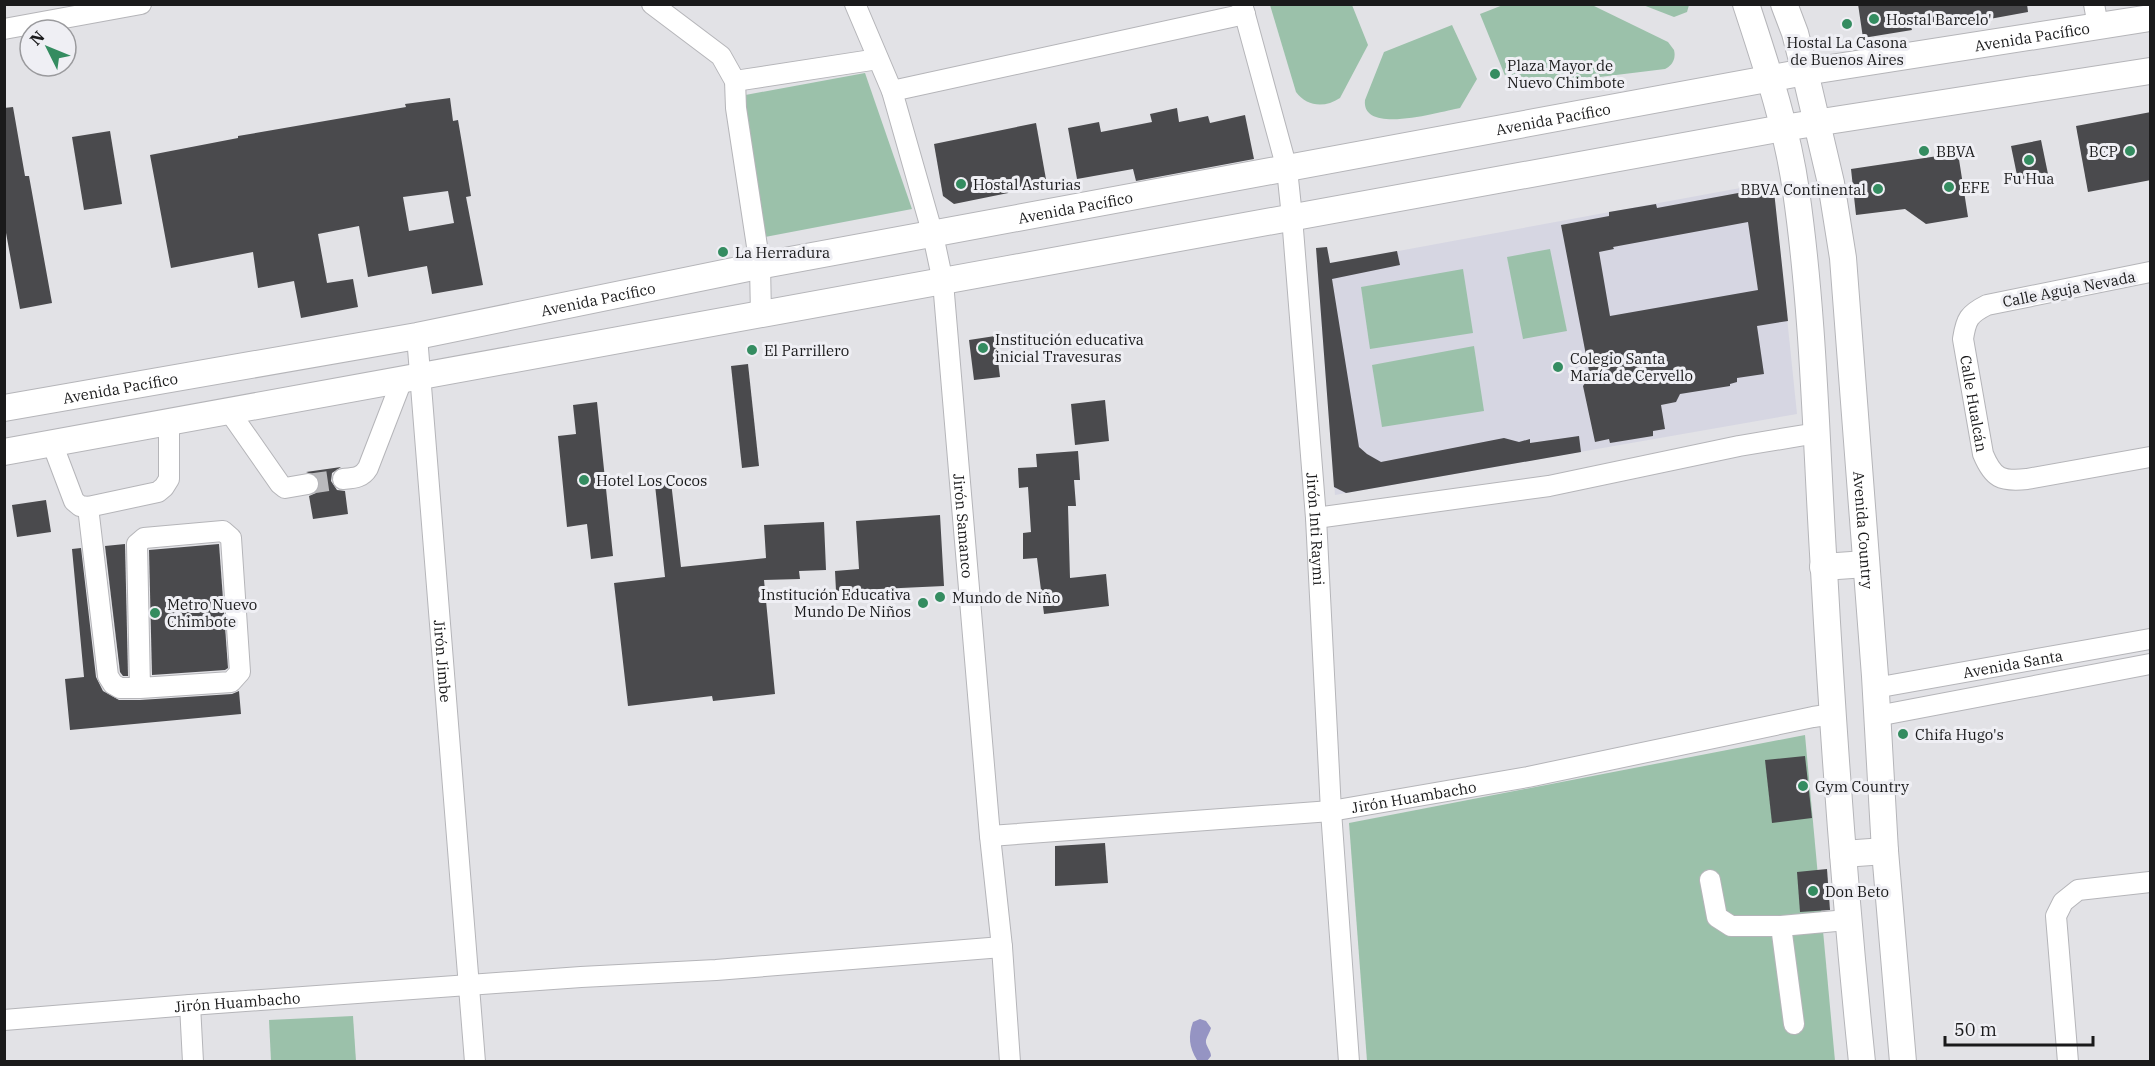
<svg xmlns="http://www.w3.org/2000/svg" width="2155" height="1066" viewBox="0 0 2155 1066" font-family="'IBM Plex Serif',serif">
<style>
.built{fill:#d6d6e2}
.green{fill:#9bc1aa}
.water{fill:#9594c3}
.building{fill:#4a4a4d;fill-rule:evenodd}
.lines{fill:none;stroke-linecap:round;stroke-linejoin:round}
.minor-tunnel{stroke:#bababd;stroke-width:20;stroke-dasharray:20 10;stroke-linecap:butt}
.minor-casing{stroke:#b5b5b9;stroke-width:22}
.major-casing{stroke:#b5b5b9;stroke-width:28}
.minor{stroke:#fff;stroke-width:20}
.major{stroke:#fff;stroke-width:26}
.poi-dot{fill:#348c60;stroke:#efeff4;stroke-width:2}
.labels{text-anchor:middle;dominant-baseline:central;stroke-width:6;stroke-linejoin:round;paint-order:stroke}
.poi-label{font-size:15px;fill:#1a1a1b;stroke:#efeff4;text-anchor:start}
.street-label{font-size:15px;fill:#1a1a1b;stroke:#efeff4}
</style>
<rect width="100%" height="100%" fill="#e2e2e6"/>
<polygon class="built" points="1773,182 1797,414 1335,495 1317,266"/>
<g class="green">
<path d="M 1270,5 L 1352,5 L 1368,45 L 1340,98 C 1325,108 1307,107 1296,92 Z"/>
<path d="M 1503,5 L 1592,5 L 1668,42 L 1674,50 C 1676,58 1673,65 1665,69 L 1510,88 L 1480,14 Z"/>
<polygon points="1643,5 1689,5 1687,12 1674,17"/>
<path d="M 1452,25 L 1477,79 L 1460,108 C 1442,111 1361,136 1365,100 L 1384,52 Z"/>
<polygon points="865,73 912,209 765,237 740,96"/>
<polygon points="1550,249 1567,331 1523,339 1507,257"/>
<polygon points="1463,269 1473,333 1370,349 1361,287"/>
<polygon points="1474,346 1484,411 1382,427 1372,365"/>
<polygon points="1805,735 1835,1061 1367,1061 1349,823"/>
<polygon points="353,1016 356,1061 271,1061 269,1020"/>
</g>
<path class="water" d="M 1200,1019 L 1206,1021 L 1211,1028 C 1210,1032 1207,1036 1206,1040 C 1205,1046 1211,1050 1211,1056 L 1207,1061 L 1197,1060 C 1189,1047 1188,1036 1193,1022 Z"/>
<g class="building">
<polygon points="1858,4 2027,4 2028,12 1951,26 1950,20 1911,27 1912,30 1863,38"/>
<path d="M 450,98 L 453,121 L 458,120 L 471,196 L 466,197 L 483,285 L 432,294 L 427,266 L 368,277 L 359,226 L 318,234 L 327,283 L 353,279 L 358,307 L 301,318 L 294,281 L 258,288 L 253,252 L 171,268 L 150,155 L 238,138 L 238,136 L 406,107 L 405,104 ZM 448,191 L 454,223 L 409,231 L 403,197 Z"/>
<polygon points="13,107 25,176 29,176 52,303 20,309 4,222 4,108"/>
<polygon points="1177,108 1179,122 1208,116 1210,123 1245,115 1254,159 1136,181 1133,169 1077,179 1068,128 1099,122 1101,132 1152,122 1150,114"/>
<polygon points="2151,112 2151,180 2088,192 2076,126"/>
<polygon points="1036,123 1047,185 954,204 943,196 934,144"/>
<polygon points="110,131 122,204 84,210 72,137"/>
<polygon points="2041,140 2048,174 2018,180 2011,146"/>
<polygon points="1958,153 1968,217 1926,224 1905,209 1856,215 1851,169"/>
<path d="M 1773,182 L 1788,321 L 1757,326 L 1764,374 L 1737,378 L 1737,382 L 1730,384 L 1730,386 L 1680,394 L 1676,402 L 1661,405 L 1665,429 L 1653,431 L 1653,436 L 1610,443 L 1609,439 L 1595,442 L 1583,386 L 1590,376 L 1561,225 L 1609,216 L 1609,212 L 1656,204 L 1657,208 L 1749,191 L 1749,187 ZM 1748,222 L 1758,290 L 1610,316 L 1599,252 L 1614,249 L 1613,247 Z"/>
<polygon points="1327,247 1330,263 1397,251 1400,265 1332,279 1359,447 1367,454 1381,462 1504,438 1519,442 1530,439 1530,443 1579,436 1581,452 1346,493 1334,487 1316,248"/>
<polygon points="995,336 1000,377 974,380 969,340"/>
<polygon points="748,364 759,466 742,468 731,366"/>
<polygon points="1105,400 1109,441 1075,445 1071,404"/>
<polygon points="597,402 613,556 591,559 587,524 567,527 558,436 576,434 573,405"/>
<polygon points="1078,451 1080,480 1074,480 1076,506 1068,506 1070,578 1106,574 1109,606 1044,614 1037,558 1023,559 1023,533 1031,532 1028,487 1019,488 1018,468 1037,467 1036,454"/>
<polygon points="341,467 332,473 331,481 337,490 345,491 348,514 313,519 309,496 316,493 320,483 317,476 306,472"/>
<polygon points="671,482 681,567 766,558 764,525 824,522 826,570 799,571 800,579 764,580 775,694 713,701 712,696 628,706 614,583 665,577 655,485"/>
<polygon points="46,500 51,532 17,537 12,505"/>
<polygon points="940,515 944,586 836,591 835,571 859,569 856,521"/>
<polygon points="125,544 128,676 123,676 120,672 105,546"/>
<polygon points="219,544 228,668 225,670 152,675 149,550"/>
<polygon points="81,548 96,677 103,691 119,700 140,700 232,694 239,691 241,714 70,730 65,679 84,677 72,549"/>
<polygon points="1805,756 1812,818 1772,823 1765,760"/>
<polygon points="1105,843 1108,883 1055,886 1055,846"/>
<polygon points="1827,869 1830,910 1800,912 1797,872"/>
</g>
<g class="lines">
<polyline class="minor-tunnel" points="308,484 343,479"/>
<g class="minor-casing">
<g id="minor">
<polyline points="652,4 721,56 735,81 736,108 760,266 761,315"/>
<path id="s1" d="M 855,4 L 892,91 L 933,235 L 943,282 L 990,836 L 1002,947 L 1010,1062"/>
<path id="s2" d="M 1242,4 L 1287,169 L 1292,217 L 1316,518 L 1331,811 L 1349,1062"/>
<polyline points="2094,4 2098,26"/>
<polyline points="4,29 141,4"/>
<polyline points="735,81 878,59"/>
<polyline points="892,91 1245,14"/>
<path id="s3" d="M 2150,272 L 1987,305 C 1969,314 1966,319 1963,339 L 1983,454 C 1993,478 2001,482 2027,479 L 2150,457"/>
<path id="s4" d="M 417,336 L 475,1062"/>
<polyline points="229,411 280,484 285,488 308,484"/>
<polyline points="52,443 74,501 80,506 88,507 158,492 164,487 169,479 169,422"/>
<path d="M 343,479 C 354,478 362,478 368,468 L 402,380"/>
<polyline points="88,507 108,676 113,684 120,688 140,688 231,682 240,672 231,538 223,531 144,538 137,544 140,688"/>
<polyline points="1316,518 1549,486 1739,446 1817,433"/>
<path id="s5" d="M 1875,688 L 2150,639"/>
<polyline points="1877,716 2150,664"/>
<path id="s6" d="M 990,836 L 1331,811 L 1528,777 L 1813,717 L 1833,714"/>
<polyline points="1710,880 1717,917 1731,926 1781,926 1847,920"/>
<polyline points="1781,926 1794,1024"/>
<polyline points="190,1005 193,1062"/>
<path id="s7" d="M 4,1020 L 190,1005 L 581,977 L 716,970 L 1002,947"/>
<polyline points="2068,1062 2056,916 2063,902 2078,890 2150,882"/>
</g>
</g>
<g class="major-casing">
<g id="major">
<path d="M 1746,4 C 1766,65 1787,127 1796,191 C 1814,316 1816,443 1824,570 C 1833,734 1845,898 1862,1062"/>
<path id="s8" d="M 1784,4 L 1795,33 L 1805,72 L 1831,183 L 1843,258 L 1875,676 L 1885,851 L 1903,1062"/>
<path id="s9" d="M 4,408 L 417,336 L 753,267 L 1805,72 L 2150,18"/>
<polyline points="4,452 1783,128 2150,71"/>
<polyline points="1823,567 1866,564"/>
<polyline points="1843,854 1885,851"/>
</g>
</g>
<use href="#minor" class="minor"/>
<use href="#major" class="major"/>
</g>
<g class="poi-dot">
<circle cx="1874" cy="19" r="6"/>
<circle cx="1847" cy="24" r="6"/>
<circle cx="1495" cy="74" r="6"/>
<circle cx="1924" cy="151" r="6"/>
<circle cx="2130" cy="151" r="6"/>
<circle cx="2029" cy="160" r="6"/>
<circle cx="961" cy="184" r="6"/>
<circle cx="1949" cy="187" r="6"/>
<circle cx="1878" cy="189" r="6"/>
<circle cx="723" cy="252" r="6"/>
<circle cx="983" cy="348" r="6"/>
<circle cx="752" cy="350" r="6"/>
<circle cx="1558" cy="367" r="6"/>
<circle cx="584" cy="480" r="6"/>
<circle cx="940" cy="597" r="6"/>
<circle cx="923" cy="603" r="6"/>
<circle cx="155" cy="613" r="6"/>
<circle cx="1903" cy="734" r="6"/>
<circle cx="1803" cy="786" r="6"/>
<circle cx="1813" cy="891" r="6"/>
</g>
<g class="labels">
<g class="poi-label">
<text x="1886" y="19">Hostal Barcelo'</text>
<text x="1847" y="42" text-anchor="middle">Hostal La Casona<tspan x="1847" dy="17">de Buenos Aires</tspan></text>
<text x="1507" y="65">Plaza Mayor de<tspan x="1507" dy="17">Nuevo Chimbote</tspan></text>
<text x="1936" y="151">BBVA</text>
<text x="2118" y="151" text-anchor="end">BCP</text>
<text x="2029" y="178" text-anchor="middle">Fu Hua</text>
<text x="973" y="184">Hostal Asturias</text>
<text x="1961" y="187">EFE</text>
<text x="1866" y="189" text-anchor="end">BBVA Continental</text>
<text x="735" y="252">La Herradura</text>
<text x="995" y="339">Institución educativa<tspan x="995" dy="17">inicial Travesuras</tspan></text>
<text x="764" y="350">El Parrillero</text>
<text x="1570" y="358">Colegio Santa<tspan x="1570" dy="17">María de Cervello</tspan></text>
<text x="596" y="480">Hotel Los Cocos</text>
<text x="911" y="594" text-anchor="end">Institución Educativa<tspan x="911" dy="17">Mundo De Niños</tspan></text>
<text x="952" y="597">Mundo de Niño</text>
<text x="167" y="604">Metro Nuevo<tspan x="167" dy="17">Chimbote</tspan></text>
<text x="1915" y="734">Chifa Hugo's</text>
<text x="1815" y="786">Gym Country</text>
<text x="1825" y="891">Don Beto</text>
</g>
<g class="street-label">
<text stroke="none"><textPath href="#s9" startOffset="2062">Avenida Pacífico</textPath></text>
<text stroke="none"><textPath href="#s9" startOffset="1576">Avenida Pacífico</textPath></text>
<text stroke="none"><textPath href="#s9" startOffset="1090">Avenida Pacífico</textPath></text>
<text transform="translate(2069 289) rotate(-11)">Calle Aguja Nevada</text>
<text stroke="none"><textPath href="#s9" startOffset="604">Avenida Pacífico</textPath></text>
<text stroke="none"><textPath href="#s9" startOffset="118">Avenida Pacífico</textPath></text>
<text stroke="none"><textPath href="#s3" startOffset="276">Calle Hualcán</textPath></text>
<text stroke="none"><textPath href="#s1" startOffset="537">Jirón Samanco</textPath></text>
<text stroke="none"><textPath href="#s2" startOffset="532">Jirón Inti Raymi</textPath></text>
<text stroke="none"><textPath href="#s8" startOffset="534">Avenida Country</textPath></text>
<text stroke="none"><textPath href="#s4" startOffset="326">Jirón Jimbe</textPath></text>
<text stroke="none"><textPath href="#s5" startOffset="140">Avenida Santa</textPath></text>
<text stroke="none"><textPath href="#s6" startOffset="426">Jirón Huambacho</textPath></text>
<text stroke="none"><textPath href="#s7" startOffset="234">Jirón Huambacho</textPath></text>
</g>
</g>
<rect width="2155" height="1066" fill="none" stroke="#1a1a1b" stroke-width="12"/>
<g transform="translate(48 48) rotate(313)"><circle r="28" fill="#efeff4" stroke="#9a9a9d" stroke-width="1.5"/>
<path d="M0-4.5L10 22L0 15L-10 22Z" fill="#348c60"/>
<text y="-9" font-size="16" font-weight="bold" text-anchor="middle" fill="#1a1a1b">N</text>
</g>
<path d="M1945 1036v9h148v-9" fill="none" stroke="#1a1a1b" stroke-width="3"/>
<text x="1954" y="1036" font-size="18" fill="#1a1a1b" stroke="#efeff4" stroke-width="4.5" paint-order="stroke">50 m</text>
</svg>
